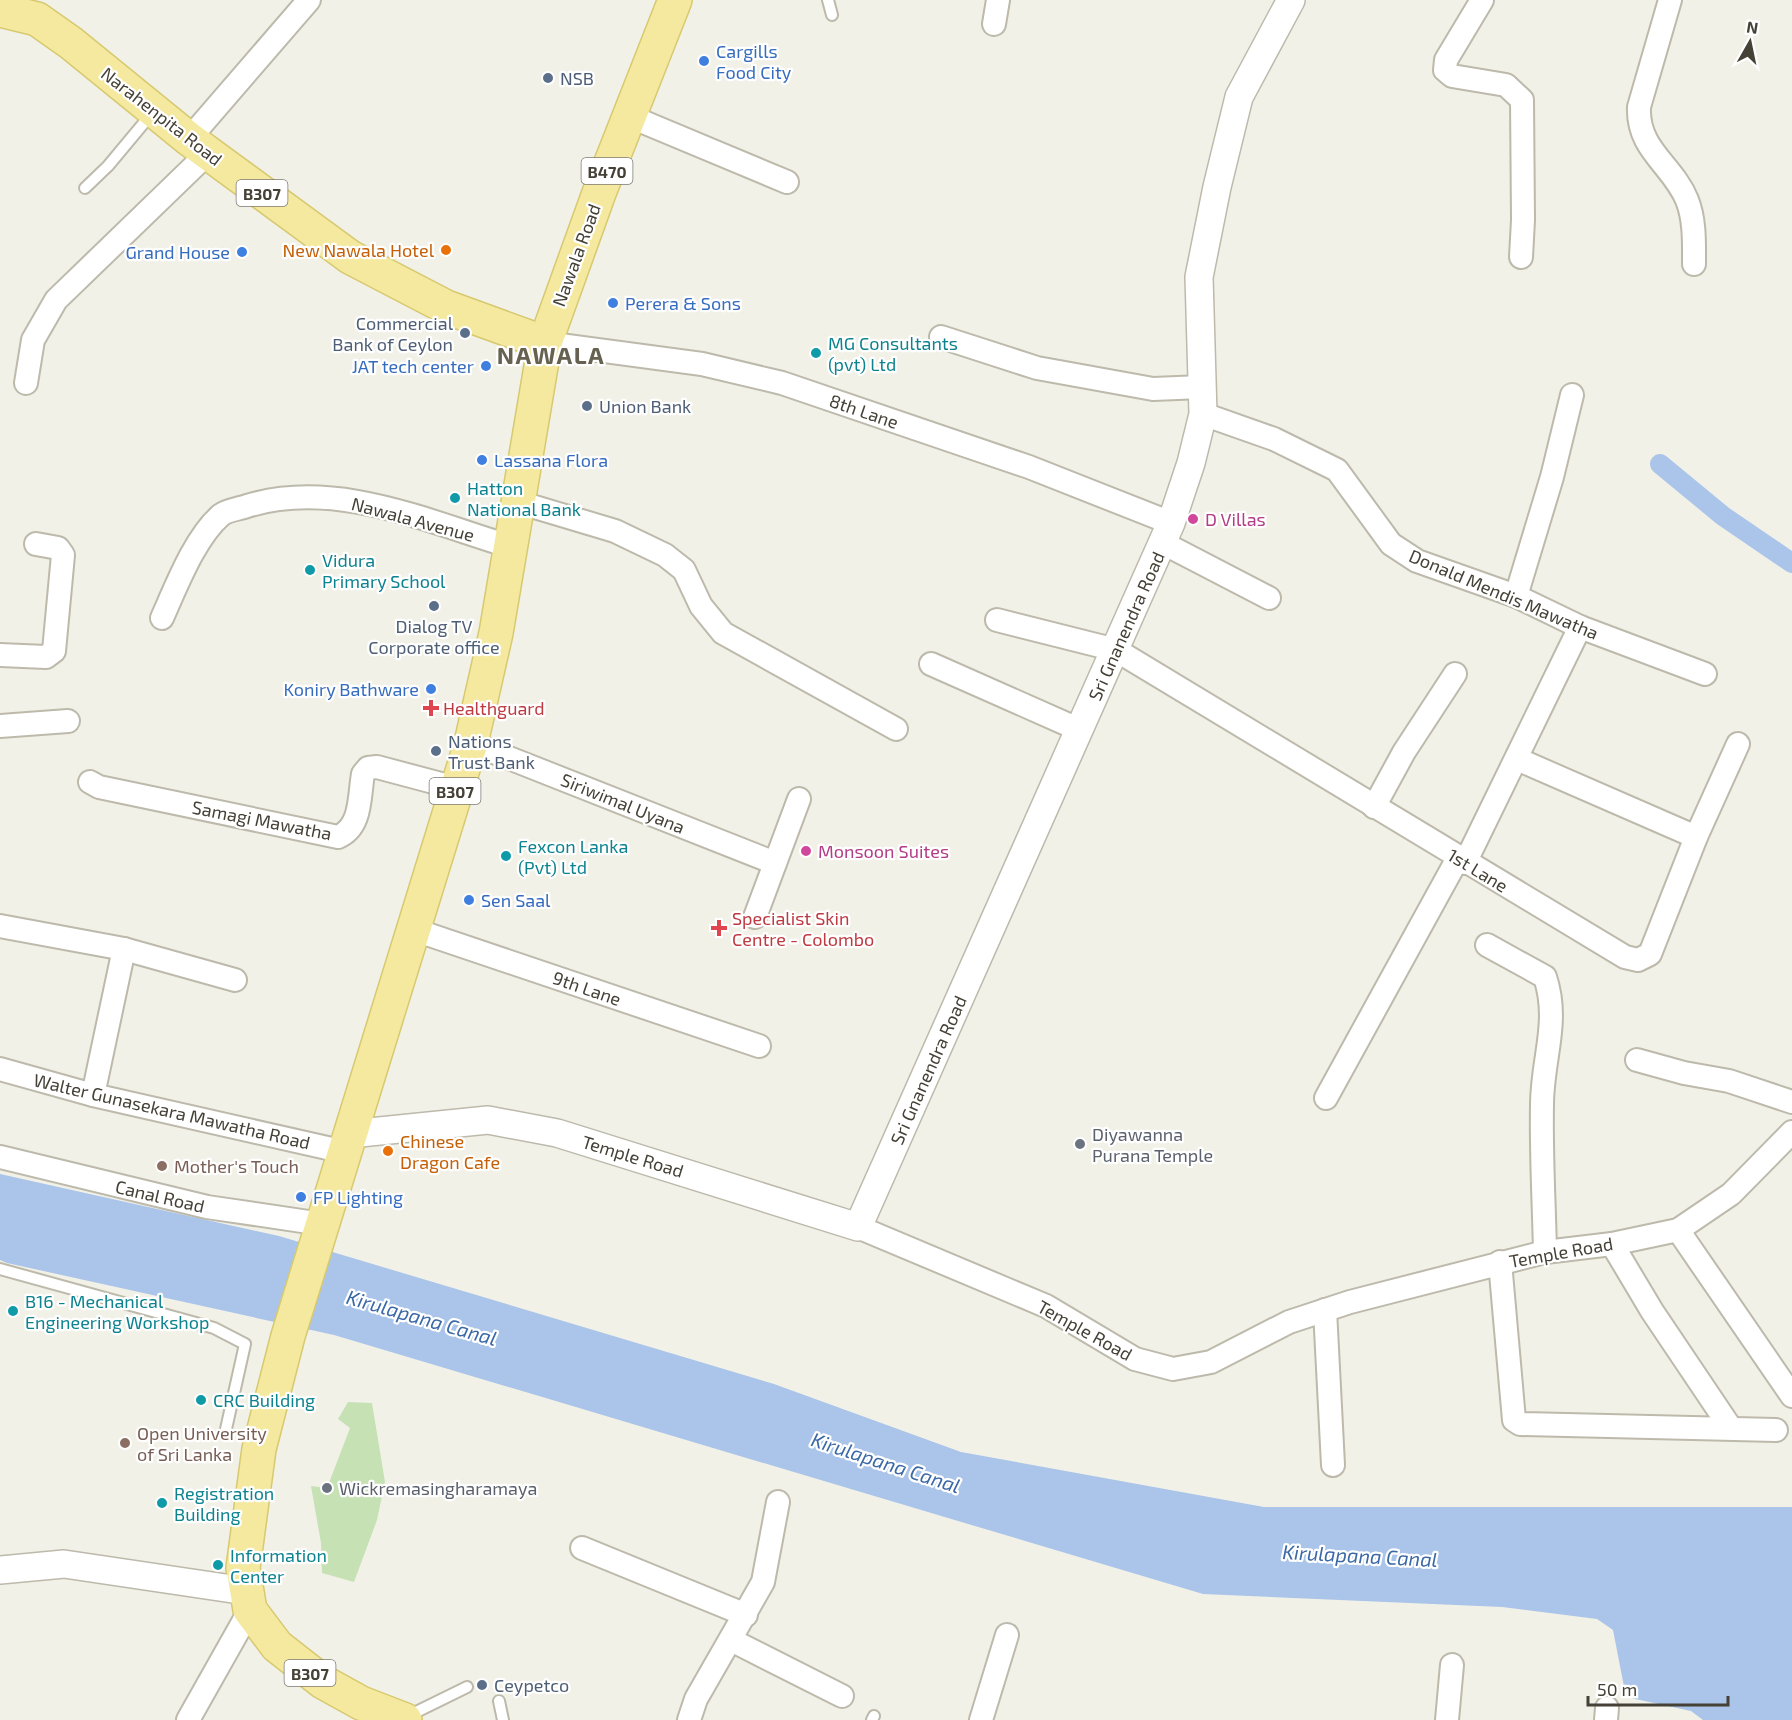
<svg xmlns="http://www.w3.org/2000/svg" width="1792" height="1720" viewBox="0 0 1792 1720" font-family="'Exo 2',sans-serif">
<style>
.green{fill:#c6e2b5}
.water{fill:#aac5e9}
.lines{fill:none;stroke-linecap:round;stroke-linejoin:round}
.canal{stroke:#aac5e9;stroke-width:20}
.service-casing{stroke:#bdb9ab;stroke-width:14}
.minor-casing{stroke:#bdb9ab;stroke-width:26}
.tertiary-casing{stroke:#bdb9ab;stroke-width:30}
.primary-casing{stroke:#d7c970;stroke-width:36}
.service{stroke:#fff;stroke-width:10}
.minor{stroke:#fff;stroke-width:22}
.tertiary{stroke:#fff;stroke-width:27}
.primary{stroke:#f4e99f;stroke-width:33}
.shop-dot{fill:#3f7fe0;stroke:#fff;stroke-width:2}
.service-dot{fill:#5c6f8a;stroke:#fff;stroke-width:2}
.food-dot{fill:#e8710a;stroke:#fff;stroke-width:2}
.culture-dot{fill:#0f9aa8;stroke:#fff;stroke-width:2}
.hotel-dot{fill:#d1479c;stroke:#fff;stroke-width:2}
.health-dot{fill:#e0444e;stroke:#fff;stroke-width:2}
.worship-dot{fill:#6b7280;stroke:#fff;stroke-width:2}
.education-dot{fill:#8d6e63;stroke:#fff;stroke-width:2}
.labels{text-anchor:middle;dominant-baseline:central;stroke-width:4.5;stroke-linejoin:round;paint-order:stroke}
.shield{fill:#fff;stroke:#7d7a73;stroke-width:1.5}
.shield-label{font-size:16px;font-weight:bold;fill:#454137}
.shop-label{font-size:18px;fill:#366cbe;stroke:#fff;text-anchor:start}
.service-label{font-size:18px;fill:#4e5e75;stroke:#fff;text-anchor:start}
.street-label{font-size:18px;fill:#454137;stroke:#fff}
.food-label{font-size:18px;fill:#c56008;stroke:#fff;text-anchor:end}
.culture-label{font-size:18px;fill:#0d838f;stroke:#fff;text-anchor:start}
.hotel-label{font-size:18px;fill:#b23c85;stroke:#fff;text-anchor:start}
.health-label{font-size:18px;fill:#be3a42;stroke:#fff;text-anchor:start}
.worship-label{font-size:18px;fill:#5b616d;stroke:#fff;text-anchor:start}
.education-label{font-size:18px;fill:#785e54;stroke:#fff;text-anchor:start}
.water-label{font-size:20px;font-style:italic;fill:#3b68a6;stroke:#fff}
.district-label{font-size:24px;font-weight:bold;letter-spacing:1.5px;fill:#666150;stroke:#fff}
</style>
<rect width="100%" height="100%" fill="#f2f1e8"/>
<polygon class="green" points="348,1402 372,1403 385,1482 377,1520 354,1582 322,1573 321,1543 311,1486 327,1488 350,1428 338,1419"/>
<polygon class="water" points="0,1174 279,1236 774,1384 961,1452 1264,1507 1792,1507 1792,1720 1703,1720 1691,1711 1626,1697 1613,1630 1597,1619 1502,1607 1203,1594 334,1335 7,1263 0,1260"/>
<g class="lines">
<polyline class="canal" points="1660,464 1723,516 1792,563"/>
<g class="service-casing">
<g id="service">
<polyline points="828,0 832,15"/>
<polyline points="85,188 108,166 153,112"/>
<polyline points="0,1269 214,1328 245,1344 226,1429"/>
<polyline points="499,1701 503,1720"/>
<polyline points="408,1716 467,1687"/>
<polyline points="872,1720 874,1716"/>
</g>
</g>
<g class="minor-casing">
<g id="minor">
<polyline points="1482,0 1446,60 1445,70 1452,76 1506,85 1522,100 1523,220 1521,257"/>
<path d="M 1670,0 L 1639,107 C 1637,150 1673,165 1687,200 C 1695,220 1694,243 1694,264"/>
<polyline points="994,24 998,0"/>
<polyline points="629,116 787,182"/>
<polyline points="189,139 309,0"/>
<polyline points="941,337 1037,368 1153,389 1202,387"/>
<polyline points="545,343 702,364 782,383 1029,467 1171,523"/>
<polyline points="26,383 33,340 56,300 208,153"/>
<polyline points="1203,414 1274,439 1337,470 1391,544 1417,561 1516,596 1580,627 1705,674"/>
<polyline points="518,502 615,531 665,555 684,570 701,606 723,633 896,729"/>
<polyline points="1163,543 1269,598"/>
<polyline points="1516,596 1552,477 1572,395"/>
<path d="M 162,618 C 176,587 195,537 221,515 C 227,510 239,509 247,506 C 335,479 426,521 509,546"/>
<polyline points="997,620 1116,650 1625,957 1638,960 1650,954 1696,837 1738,744"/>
<polyline points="0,655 46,657 54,651 63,555 58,548 36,544"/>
<polyline points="931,664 1080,730"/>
<polyline points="0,726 68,721"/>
<polyline points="471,743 775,863"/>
<polyline points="1517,759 1696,837"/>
<path d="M 90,782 L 99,787 L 338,837 C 362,827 359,796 363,774 L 368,768 L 377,767 L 456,788"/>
<polyline points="1374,807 1404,752 1455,674"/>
<polyline points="1465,863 1580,627"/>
<polyline points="755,917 799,799"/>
<polyline points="0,926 124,949 235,980"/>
<polyline points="415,930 759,1046"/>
<path d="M 1487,945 L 1545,977 C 1560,1022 1542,1059 1542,1105 C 1541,1154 1544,1203 1545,1252"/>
<polyline points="1637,1060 1684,1073 1729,1081 1792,1102"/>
<polyline points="0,1069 93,1095 345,1152"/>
<polyline points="93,1095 124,949"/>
<polyline points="1326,1098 1458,858"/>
<polyline points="0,1157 207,1207 322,1224"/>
<polyline points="858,1227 1046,1306 1135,1359 1173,1369 1211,1362 1289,1322 1350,1302 1545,1252 1612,1244 1678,1230 1731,1194 1792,1132"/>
<polyline points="1678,1230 1792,1396"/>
<polyline points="1612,1244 1652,1311 1730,1427"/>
<polyline points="1500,1262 1514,1420 1520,1424 1776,1430"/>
<polyline points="1325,1310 1333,1465"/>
<polyline points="582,1548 746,1615"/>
<polyline points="731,1640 842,1696"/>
<polyline points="188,1720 250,1610"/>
<polyline points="689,1720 696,1699 763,1582 778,1502"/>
<polyline points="981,1720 1007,1635"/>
<polyline points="1447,1720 1452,1665"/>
<polyline points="1606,1720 1607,1708"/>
</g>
</g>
<g class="tertiary-casing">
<g id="tertiary">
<polyline points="350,1134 488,1120 557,1133 858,1227 1171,523 1191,463 1203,414 1199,277 1217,187 1239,97 1291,0"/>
<polyline points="0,1570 64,1564 246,1591"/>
</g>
</g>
<g class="primary-casing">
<g id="primary">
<polyline points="0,10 37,19 71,43 189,139 350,257 446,307 545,343"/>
<polyline points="405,1720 361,1703 323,1682 277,1646 250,1610 243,1568 259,1449 288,1336 471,743 496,633 545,343 599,193 675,0"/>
</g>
</g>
<use href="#service" class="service"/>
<use href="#minor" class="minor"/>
<use href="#tertiary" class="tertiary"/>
<use href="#primary" class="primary"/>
</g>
<g class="shop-dot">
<circle cx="704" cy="61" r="6"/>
<circle cx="242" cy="252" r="6"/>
<circle cx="613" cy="303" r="6"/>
<circle cx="486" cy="366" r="6"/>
<circle cx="482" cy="460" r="6"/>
<circle cx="431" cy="689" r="6"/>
<circle cx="469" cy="900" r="6"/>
<circle cx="301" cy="1197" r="6"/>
</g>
<g class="service-dot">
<circle cx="548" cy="78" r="6"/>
<circle cx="465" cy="333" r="6"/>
<circle cx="587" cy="406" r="6"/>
<circle cx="434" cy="606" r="6"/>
<circle cx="436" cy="751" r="6"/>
<circle cx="482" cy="1685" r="6"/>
</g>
<g class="food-dot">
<circle cx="446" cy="250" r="6"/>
<circle cx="388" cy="1151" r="6"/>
</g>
<g class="culture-dot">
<circle cx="816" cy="353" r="6"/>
<circle cx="455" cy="498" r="6"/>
<circle cx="310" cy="570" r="6"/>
<circle cx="506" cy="856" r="6"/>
<circle cx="13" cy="1311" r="6"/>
<circle cx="201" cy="1400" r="6"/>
<circle cx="162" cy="1503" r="6"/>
<circle cx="218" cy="1565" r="6"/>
</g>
<g class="hotel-dot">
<circle cx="1193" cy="519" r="6"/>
<circle cx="806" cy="851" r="6"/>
</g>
<g class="health-dot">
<path d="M428 699h6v6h6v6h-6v6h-6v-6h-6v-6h6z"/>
<path d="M716 919h6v6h6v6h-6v6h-6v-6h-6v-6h6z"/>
</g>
<g class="worship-dot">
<circle cx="1080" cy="1144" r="6"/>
<circle cx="327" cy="1488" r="6"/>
</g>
<g class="education-dot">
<circle cx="162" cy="1166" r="6"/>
<circle cx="125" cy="1443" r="6"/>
</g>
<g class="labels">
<g class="shield">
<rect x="581.5" y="158" width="51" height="26" rx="4.5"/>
<rect x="236.5" y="180" width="51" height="26" rx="4.5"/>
<rect x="429.5" y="778" width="51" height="26" rx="4.5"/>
<rect x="284.5" y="1660" width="51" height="26" rx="4.5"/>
</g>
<g class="shield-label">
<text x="607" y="171">B470</text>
<text x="262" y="193">B307</text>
<text x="455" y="791">B307</text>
<text x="310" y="1673">B307</text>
</g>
<g class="shop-label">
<text x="716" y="51">Cargills<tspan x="716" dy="21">Food City</tspan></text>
<text x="230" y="252" text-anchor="end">Grand House</text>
<text x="625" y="303">Perera &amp; Sons</text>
<text x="474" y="366" text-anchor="end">JAT tech center</text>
<text x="494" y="460">Lassana Flora</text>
<text x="419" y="689" text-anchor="end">Koniry Bathware</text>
<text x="481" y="900">Sen Saal</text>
<text x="313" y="1197">FP Lighting</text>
</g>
<g class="service-label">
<text x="560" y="78">NSB</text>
<text x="453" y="323" text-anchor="end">Commercial<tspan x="453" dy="21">Bank of Ceylon</tspan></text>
<text x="599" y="406">Union Bank</text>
<text x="434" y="626" text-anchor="middle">Dialog TV<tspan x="434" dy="21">Corporate office</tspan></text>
<text x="448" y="741">Nations<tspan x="448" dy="21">Trust Bank</tspan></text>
<text x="494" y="1685">Ceypetco</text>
</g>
<g class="street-label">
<text transform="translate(162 116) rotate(38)">Narahenpita Road</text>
<text transform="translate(576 255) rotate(-70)">Nawala Road</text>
<text transform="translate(864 411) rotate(19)">8th Lane</text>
<text transform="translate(413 519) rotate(15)">Nawala Avenue</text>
<text transform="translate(1504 594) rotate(23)">Donald Mendis Mawatha</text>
<text transform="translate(1126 626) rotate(-66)">Sri Gnanendra Road</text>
<text transform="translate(623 803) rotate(22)">Siriwimal Uyana</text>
<text transform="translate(262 820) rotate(11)">Samagi Mawatha</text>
<text transform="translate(1478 870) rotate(31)">1st Lane</text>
<text transform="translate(587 988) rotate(19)">9th Lane</text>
<text transform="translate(928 1070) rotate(-66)">Sri Gnanendra Road</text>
<text transform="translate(172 1111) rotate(13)">Walter Gunasekara Mawatha Road</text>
<text transform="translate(633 1156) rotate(17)">Temple Road</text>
<text transform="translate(160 1196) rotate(13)">Canal Road</text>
<text transform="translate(1561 1252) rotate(-10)">Temple Road</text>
<text transform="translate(1085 1330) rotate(29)">Temple Road</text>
</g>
<g class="food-label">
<text x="434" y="250">New Nawala Hotel</text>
<text x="400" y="1141" text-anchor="start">Chinese<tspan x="400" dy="21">Dragon Cafe</tspan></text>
</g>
<g class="culture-label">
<text x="828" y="343">MG Consultants<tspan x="828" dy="21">(pvt) Ltd</tspan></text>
<text x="467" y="488">Hatton<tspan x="467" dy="21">National Bank</tspan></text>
<text x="322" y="560">Vidura<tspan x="322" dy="21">Primary School</tspan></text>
<text x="518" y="846">Fexcon Lanka<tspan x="518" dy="21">(Pvt) Ltd</tspan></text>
<text x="25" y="1301">B16 - Mechanical<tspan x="25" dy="21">Engineering Workshop</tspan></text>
<text x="213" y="1400">CRC Building</text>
<text x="174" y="1493">Registration<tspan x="174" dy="21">Building</tspan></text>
<text x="230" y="1555">Information<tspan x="230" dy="21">Center</tspan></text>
</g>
<g class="hotel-label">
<text x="1205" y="519">D Villas</text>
<text x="818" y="851">Monsoon Suites</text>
</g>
<g class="health-label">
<text x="443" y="708">Healthguard</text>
<text x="732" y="918">Specialist Skin<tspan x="732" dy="21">Centre - Colombo</tspan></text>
</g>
<g class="worship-label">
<text x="1092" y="1134">Diyawanna<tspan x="1092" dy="21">Purana Temple</tspan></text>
<text x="339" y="1488">Wickremasingharamaya</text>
</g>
<g class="education-label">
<text x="174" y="1166">Mother's Touch</text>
<text x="137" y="1433">Open University<tspan x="137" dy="21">of Sri Lanka</tspan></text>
</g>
<g class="water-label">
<text transform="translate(422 1317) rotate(16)">Kirulapana Canal</text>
<text transform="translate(886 1462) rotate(18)">Kirulapana Canal</text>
<text transform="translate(1360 1555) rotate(3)">Kirulapana Canal</text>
</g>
<g class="district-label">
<text x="551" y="354">NAWALA</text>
</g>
</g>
<g transform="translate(1750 42) rotate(9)" stroke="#ffffff" stroke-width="4.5" paint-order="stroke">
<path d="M0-4.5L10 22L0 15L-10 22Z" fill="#454137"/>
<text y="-9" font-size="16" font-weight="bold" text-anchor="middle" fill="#454137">N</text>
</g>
<path d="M1588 1696v9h140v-9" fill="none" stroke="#454137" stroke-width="3"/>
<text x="1597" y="1696" font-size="18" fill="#454137" stroke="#ffffff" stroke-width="4.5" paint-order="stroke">50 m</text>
</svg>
